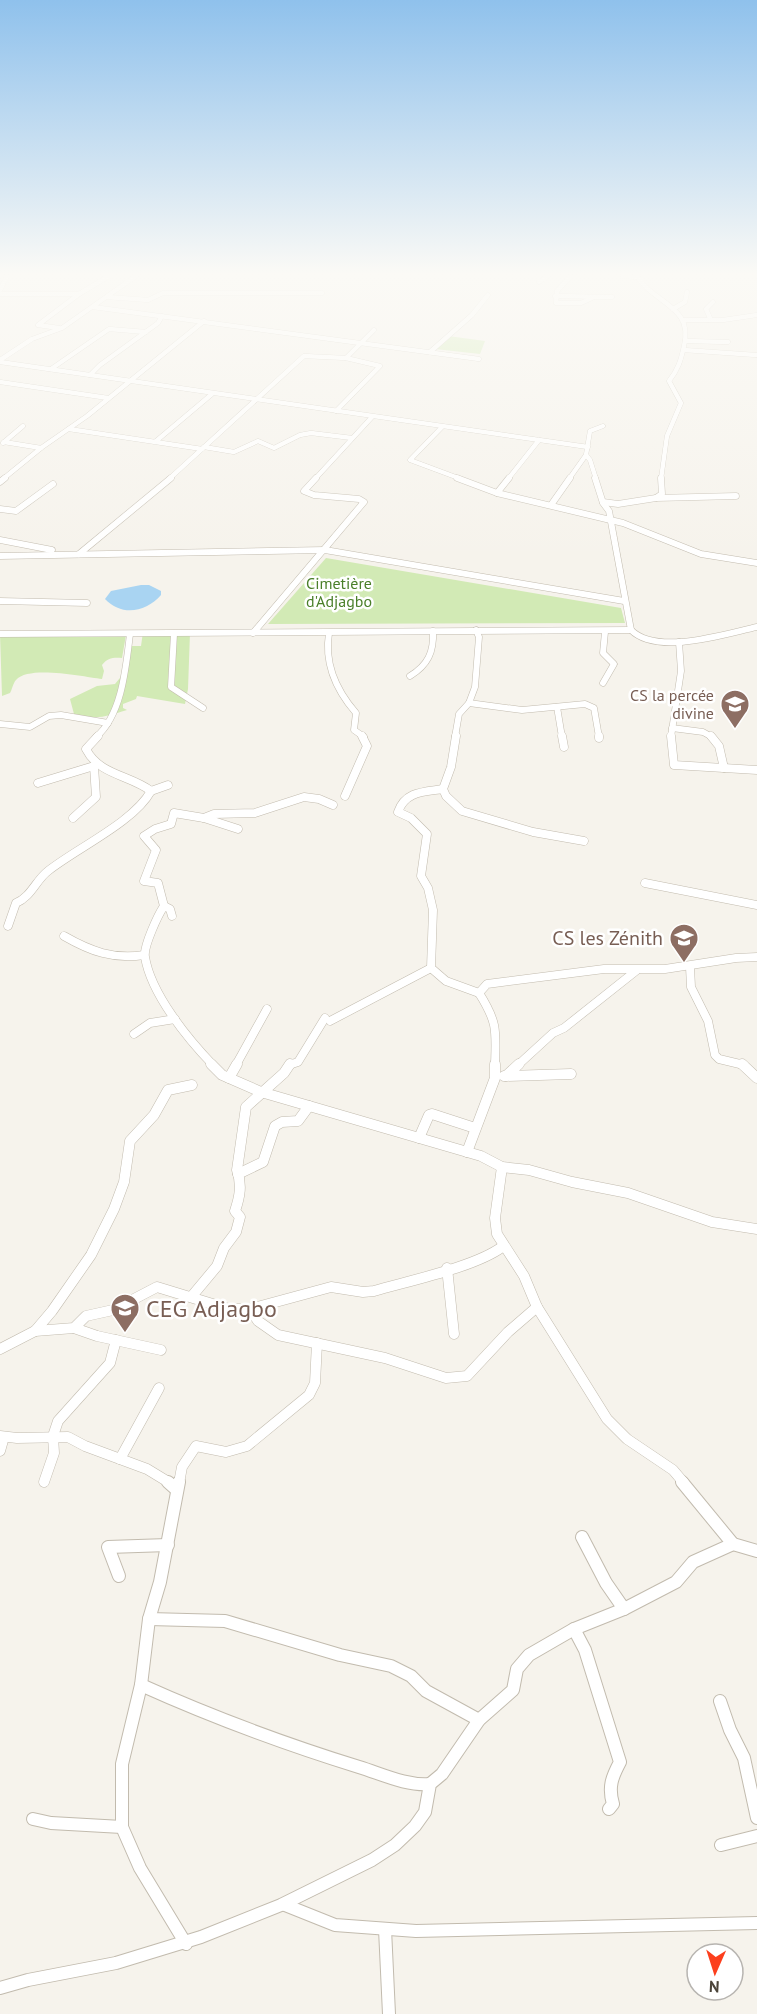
<svg xmlns="http://www.w3.org/2000/svg" width="757" height="2014" viewBox="0 0 757 2014" font-family="'PT Sans',sans-serif">
<style>
.green{fill:#d2eab5}
.water{fill:#a9d4f2}
.lines{fill:none;stroke-linecap:round;stroke-linejoin:round}
.minor-far4-casing{stroke:#c2bbae;stroke-width:5}
.minor-far3-casing{stroke:#c2bbae;stroke-width:7}
.minor-far2-casing{stroke:#c2bbae;stroke-width:9}
.minor-far1-casing{stroke:#c2bbae;stroke-width:11}
.minor-casing{stroke:#c2bbae;stroke-width:14}
.minor-far4{stroke:#fff;stroke-width:4.5}
.minor-far3{stroke:#fff;stroke-width:6}
.minor-far2{stroke:#fff;stroke-width:8}
.minor-far1{stroke:#fff;stroke-width:10}
.minor{stroke:#fff;stroke-width:12}
.labels{text-anchor:middle;dominant-baseline:central;stroke-width:5;stroke-linejoin:round;paint-order:stroke}
.far-park-label{font-size:16px;fill:#4a7f2a;stroke:#fff}
.far-education-label{font-size:16px;fill:#785e54;stroke:#fff;text-anchor:end}
.education-label{font-size:20px;fill:#785e54;stroke:#fff;text-anchor:end}
.near-education-label{font-size:24px;fill:#785e54;stroke:#fff;text-anchor:start}
</style>
<rect width="100%" height="100%" fill="#f6f3ec"/>
<g class="green">
<polygon points="448,336 485,341 480,354 435,349"/>
<polygon points="326,558 621,608 625,623 268,624"/>
<path d="M 143,632 L 190,633 L 188,689 L 185,704 L 137,696 L 136,699 L 123,704 L 123,708 L 127,710 C 104,717 98,720 74,714 L 70,699 L 97,686 L 115,684 L 124,673 L 129,646 L 141,646 Z"/>
<path d="M 0,634 L 126,635 L 122,658 C 114,657 107,658 102,665 L 104,671 L 102,679 C 84,677 29,665 16,680 C 13,683 12,690 10,693 L 2,696 Z"/>
</g>
<path class="water" d="M 141,585 L 149,585 L 161,591 L 161,595 C 146,612 122,617 105,599 L 111,591 Z"/>
<g class="lines">
<g class="minor-far4-casing">
<g id="minor-far4">
<polyline points="571,276 557,291 556,303 581,303 594,297"/>
<polyline points="623,276 636,277"/>
<path d="M 637,276 C 654,304 694,306 684,346 C 681,360 678,370 669,381 L 681,403 L 667,436 L 661,479"/>
<polyline points="539,282 548,276"/>
<polyline points="0,290 7,276"/>
<polyline points="0,294 79,294"/>
<polyline points="555,296 612,297"/>
<polyline points="107,297 148,300 163,293 322,293"/>
<polyline points="93,307 479,359"/>
<polyline points="673,309 685,302 687,292"/>
<polyline points="684,320 723,320 757,315"/>
<polyline points="708,320 710,318 706,309 713,302"/>
<polyline points="59,328 38,325 79,294 109,276"/>
<polyline points="685,341 728,342"/>
<polyline points="684,350 756,355"/>
<polyline points="430,352 472,315 488,295"/>
<polyline points="346,358 374,330"/>
<polyline points="0,360 32,339 62,328 136,276"/>
<polyline points="0,362 588,447"/>
<polyline points="51,369 109,329 146,332"/>
<polyline points="90,375 100,365 158,323 162,316"/>
<polyline points="0,382 108,398"/>
<polyline points="442,427 410,460 461,479"/>
<polyline points="69,429 202,449"/>
<polyline points="4,442 41,448"/>
<polyline points="155,442 212,394"/>
<polyline points="3,443 23,426"/>
<polyline points="204,447 234,452 258,441 274,448 300,435 311,433 352,438"/>
<polyline points="586,455 590,460 596,479"/>
<polyline points="3,479 41,448 87,416 204,321"/>
<polyline points="169,479 304,356 346,358 380,366 336,411"/>
<polyline points="315,479 372,417"/>
<polyline points="508,479 539,440"/>
<polyline points="569,479 586,455 590,431 603,426"/>
</g>
</g>
<g class="minor-far3-casing">
<g id="minor-far3">
<polyline points="457,478 497,493 623,523 701,554 757,563"/>
<path d="M 595,478 L 603,503 L 609,511 L 631,630 C 657,656 725,634 757,627"/>
<polyline points="0,482 5,478"/>
<polyline points="497,493 509,478"/>
<polyline points="656,498 662,494 661,478"/>
<polyline points="603,502 618,504 656,498 736,496"/>
<polyline points="551,505 570,478"/>
<polyline points="0,509 16,511 53,484"/>
<polyline points="0,540 52,550"/>
<polyline points="79,554 171,478"/>
<polyline points="0,556 325,550 624,601"/>
<polyline points="0,601 87,603"/>
<polyline points="253,633 364,502 359,499 314,495 304,491 316,478"/>
<path d="M 329,633 C 324,664 336,690 356,713 L 354,730 L 364,737"/>
<polyline points="0,634 631,630"/>
<polyline points="174,634 171,687 203,708"/>
<path d="M 410,676 C 428,665 434,652 433,631"/>
<polyline points="603,683 614,664 603,653 605,632"/>
<polyline points="469,703 522,710 585,704 594,708 599,737"/>
<polyline points="557,707 562,737"/>
<polyline points="0,724 30,727 49,716 61,715 108,723"/>
<polyline points="672,728 703,732 712,737"/>
<path d="M 96,737 C 122,715 126,667 130,634"/>
<polyline points="455,737 459,714 469,703 475,687 479,637 476,630"/>
<polyline points="671,737 681,671 679,642"/>
</g>
</g>
<g class="minor-far2-casing">
<g id="minor-far2">
<polyline points="456,736 451,767 443,789 446,796 462,811 533,832 584,841"/>
<polyline points="562,736 564,747"/>
<polyline points="599,736 599,738"/>
<polyline points="671,736 674,765 757,770"/>
<polyline points="711,736 719,746 724,768"/>
<polyline points="38,783 94,766"/>
<path d="M 443,789 C 424,792 405,791 398,812 L 411,818 L 427,834 L 421,876 L 428,888 L 433,910 L 431,968 L 446,981 L 479,993"/>
<polyline points="151,791 168,785"/>
<polyline points="345,796 367,746 362,736"/>
<polyline points="73,818 96,797 94,766 96,764"/>
<polyline points="204,818 214,814 255,813 304,797 319,799 333,805"/>
<polyline points="645,883 757,905"/>
<polyline points="164,906 170,909 172,916"/>
<path d="M 8,926 L 16,903 C 31,897 36,880 48,871 C 77,848 134,822 151,791 C 130,775 99,775 86,749 L 98,736"/>
<path d="M 64,936 C 90,951 114,960 144,955"/>
<polyline points="690,967 691,987 708,1021 715,1055 719,1059 744,1065"/>
<polyline points="330,1021 431,968"/>
<polyline points="134,1034 150,1023 175,1019"/>
<path d="M 213,1065 C 188,1039 151,994 145,957 C 143,947 158,915 164,906 L 158,883 L 144,881 L 156,850 L 144,836 L 155,829 L 171,824 L 174,813 L 204,818 L 238,829"/>
<polyline points="236,1065 267,1009"/>
<polyline points="289,1065 298,1062 325,1018"/>
<path d="M 495,1065 C 496,1031 498,1023 479,993 L 487,984 L 604,969 L 665,969 L 736,958 L 757,957"/>
<polyline points="518,1065 553,1033 564,1028 637,970"/>
</g>
</g>
<g class="minor-far1-casing">
<g id="minor-far1">
<polyline points="211,1064 222,1075 261,1092 481,1156 502,1167 529,1170 572,1182 628,1193 712,1222 757,1229"/>
<polyline points="742,1064 757,1078"/>
<polyline points="504,1076 571,1074"/>
<polyline points="506,1076 519,1064"/>
<polyline points="229,1078 237,1064"/>
<polyline points="419,1138 429,1115 432,1114 475,1128"/>
<polyline points="467,1152 495,1078 495,1064"/>
<polyline points="238,1174 263,1162 275,1126 282,1122 298,1121 309,1106"/>
<polyline points="447,1268 454,1334"/>
<path d="M 192,1296 L 217,1266 L 224,1248 L 236,1232 L 240,1217 L 235,1211 C 240,1196 242,1185 237,1170 L 246,1107 L 284,1073 L 290,1064"/>
<polyline points="537,1307 607,1419 627,1439 673,1470 684,1483"/>
<polyline points="250,1309 258,1321 278,1335 385,1358 446,1378 467,1376 508,1332 537,1307 524,1276 497,1234 495,1218 502,1167"/>
<polyline points="74,1328 97,1336 161,1350"/>
<path d="M 35,1331 L 74,1328 L 86,1316 L 113,1310 L 157,1287 L 229,1309 L 250,1309 L 331,1287 L 363,1292 L 374,1291 C 408,1281 475,1267 502,1247"/>
<polyline points="0,1349 35,1331 52,1311 91,1255 114,1209 124,1182 130,1141 154,1115 168,1090 192,1085"/>
<polyline points="0,1436 17,1438 68,1437 85,1446 147,1469 170,1483"/>
<polyline points="0,1451 4,1437"/>
<polyline points="120,1459 159,1388"/>
<polyline points="44,1482 54,1453 53,1436 58,1421 110,1363 116,1340"/>
<polyline points="179,1483 182,1467 196,1446 226,1452 247,1446 309,1395 315,1383 317,1343"/>
</g>
</g>
<g class="minor-casing">
<g id="minor">
<polyline points="168,1482 177,1490"/>
<polyline points="682,1482 733,1544"/>
<polyline points="582,1537 606,1583 624,1609"/>
<polyline points="119,1576 108,1547 168,1545"/>
<polyline points="149,1619 225,1621 340,1655 391,1666 411,1676 426,1691 479,1720"/>
<path d="M 574,1629 L 585,1650 L 620,1762 C 612,1777 608,1787 613,1804 L 609,1809"/>
<polyline points="141,1685 149,1619 160,1582 179,1482"/>
<polyline points="720,1701 730,1730 744,1758 757,1818"/>
<polyline points="33,1819 51,1823 122,1827"/>
<polyline points="721,1845 757,1836"/>
<polyline points="285,1905 335,1925 416,1931 757,1923"/>
<polyline points="385,1929 389,2014"/>
<path d="M 186,1944 L 140,1868 L 122,1827 L 122,1764 L 141,1685 C 212,1717 285,1744 359,1767 C 382,1774 406,1786 430,1784"/>
<polyline points="0,1988 28,1980 116,1963 201,1937 281,1905 372,1860 395,1845 415,1826 425,1812 430,1784 442,1774 479,1720 513,1690 517,1669 529,1655 574,1629 624,1609 676,1582 693,1562 733,1544 757,1551"/>
</g>
</g>
<use href="#minor-far4" class="minor-far4"/>
<use href="#minor-far3" class="minor-far3"/>
<use href="#minor-far2" class="minor-far2"/>
<use href="#minor-far1" class="minor-far1"/>
<use href="#minor" class="minor"/>
</g>
<linearGradient id="sky" x2="0" y2="1"><stop stop-color="#8fc1ec"/><stop offset="0.49" stop-color="#fbfaf6"/><stop offset="1" stop-color="#fbfaf6" stop-opacity="0"/></linearGradient>
<rect width="757" height="558" fill="url(#sky)"/>
<defs>
<g id="school-pin" transform="scale(1.5)"><path d="M0 17L-7.5 6A9.5 9.5 0 1 1 7.5 6Z" fill="#8d6e63" stroke="#fff"/><path d="M0-5L7-2L0 1L-7-2ZM-4 1L0 2.5L4 1V4Q0 6-4 4Z" fill="#fff"/></g>
</defs>
<g fill-rule="evenodd">
<use href="#school-pin" x="735" y="704"/>
<use href="#school-pin" x="684" y="938"/>
<use href="#school-pin" x="125" y="1308"/>
</g>
<g class="labels">
<g class="far-park-label">
<text x="339" y="583">Cimetière<tspan x="339" dy="18">d'Adjagbo</tspan></text>
</g>
<g class="far-education-label">
<text x="714" y="695">CS la percée<tspan x="714" dy="18">divine</tspan></text>
</g>
<g class="education-label">
<text x="663" y="938">CS les Zénith</text>
</g>
<g class="near-education-label">
<text x="146" y="1308">CEG Adjagbo</text>
</g>
</g>
<g transform="translate(715 1972) rotate(183)"><circle r="28" fill="#ffffff" stroke="#b7b4b0" stroke-width="1.5"/>
<path d="M0-4.5L10 22L0 15L-10 22Z" fill="#fc3f1d"/>
<text y="-9" font-size="16" font-weight="bold" text-anchor="middle" fill="#4b4439">N</text>
</g>
</svg>
